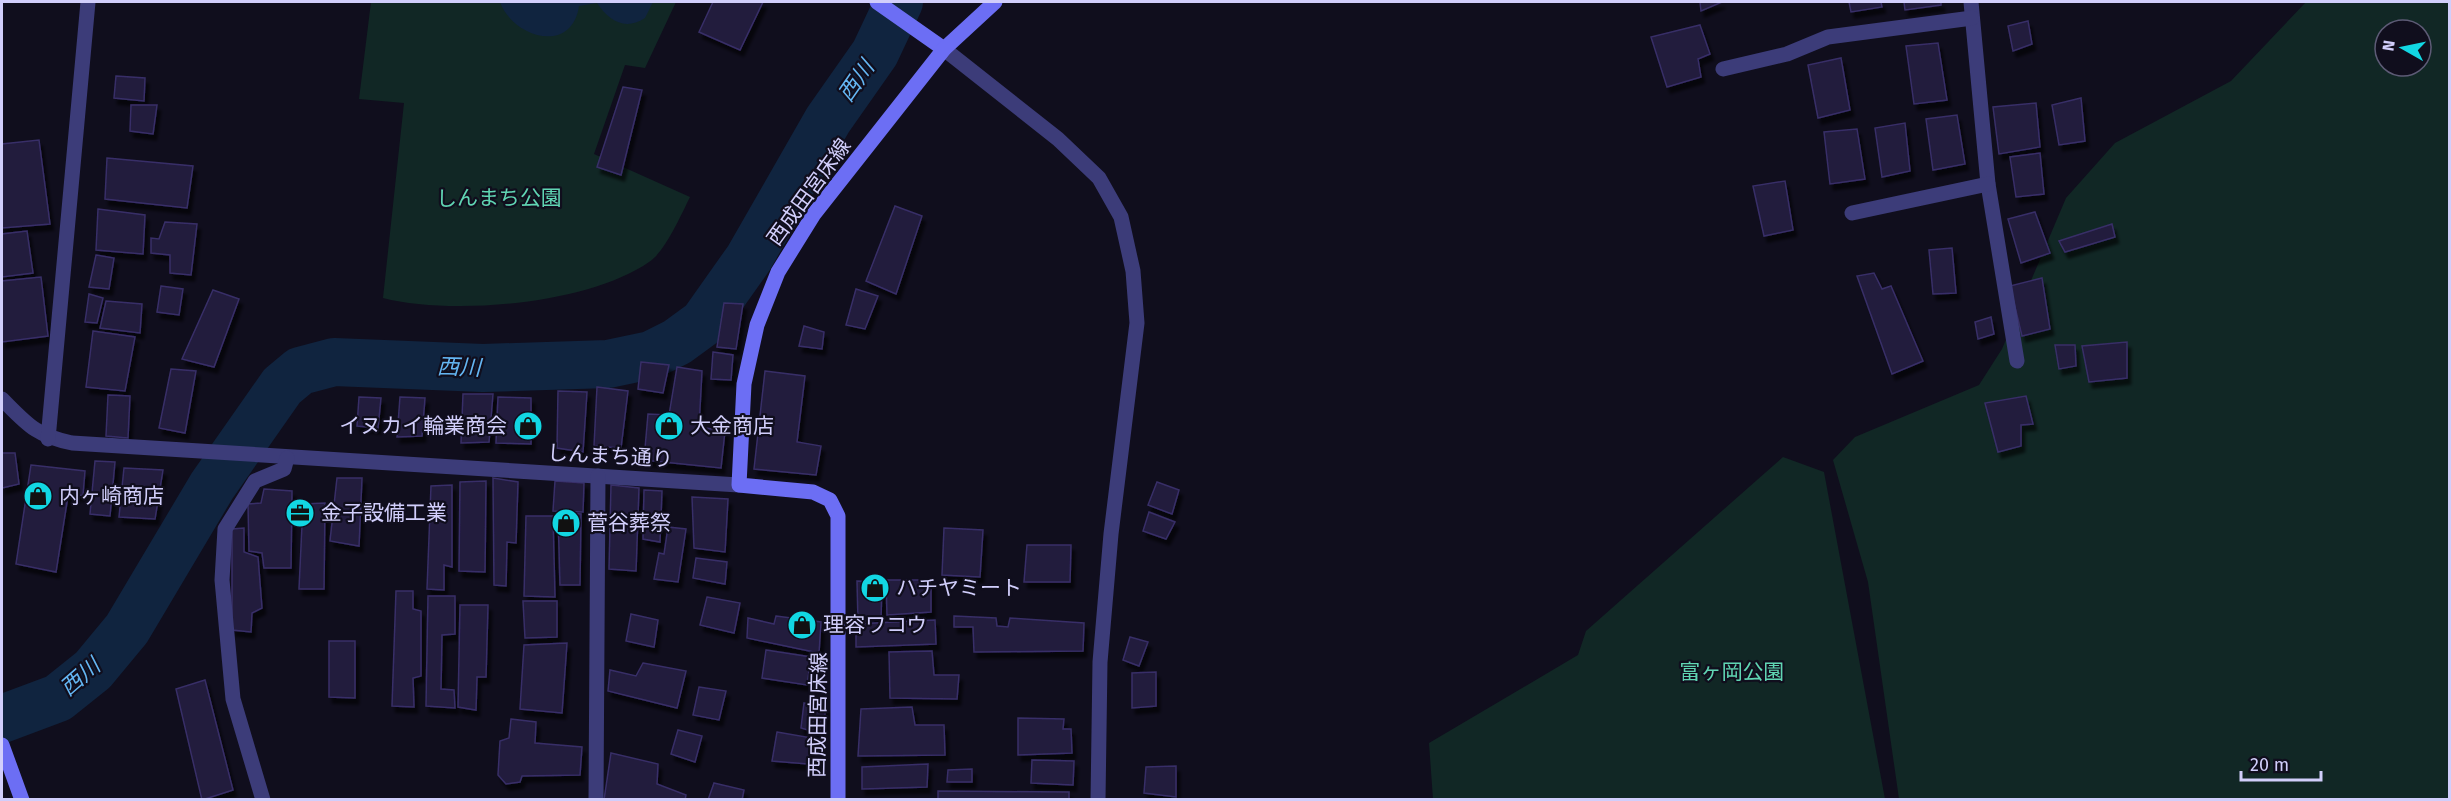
<svg xmlns="http://www.w3.org/2000/svg" width="2451" height="801" viewBox="0 0 2451 801" font-family="'Fira Sans','Noto Sans JP',sans-serif">
<style>
.green{fill:#112725;fill-rule:evenodd}
.water{fill:#10243f}
.lines{fill:none;stroke-linecap:round;stroke-linejoin:round}
.river{stroke:#10243f;stroke-width:48}
.building{fill:#211b3d;stroke:#382f67;stroke-width:1.5;filter:url(#shadow)}
.street{stroke:#3c3c79;stroke-width:15}
.secondary{stroke:#6c6ef4;stroke-width:15}
.labels{text-anchor:middle;dominant-baseline:central;stroke-width:4.5;stroke-linejoin:round;paint-order:stroke}
.street-label{font-size:21px;fill:#d1cefb;stroke:#100e1d}
.park-label{font-size:21px;fill:#60d5b3;stroke:#100e1d}
.poi-label{font-size:21px;fill:#d1cefb;stroke:#100e1d;text-anchor:start}
.water-label{font-size:22px;font-style:italic;fill:#64b6f3;stroke:#100e1d}
</style>
<defs>
<filter id="shadow"><feDropShadow dx="3.5" dy="6" stdDeviation="1.5" flood-color="#0009"/></filter>
</defs>
<rect width="100%" height="100%" fill="#100e1d"/>
<g class="green">
<path d="M 371,2 L 676,2 L 645,68 L 625,65 L 594,154 L 690,197 C 681,215 665,252 649,262 C 589,304 453,316 383,298 L 404,103 L 359,99 Z"/>
<path d="M 2306,2 L 2449,2 L 2449,799 L 1899,799 L 1868,582 L 1833,460 L 1855,437 L 1979,385 L 2002,349 L 2066,198 L 2115,143 L 2231,81 ZM 2385,30 L 2421,30 L 2421,66 L 2385,66 Z"/>
<polygon points="1783,457 1824,472 1885,799 1433,799 1429,743 1578,655 1586,631"/>
</g>
<path class="water" d="M 500,2 L 653,2 L 645,18 C 625,31 609,21 597,3 L 579,6 C 572,55 513,38 500,2 Z"/>
<g class="lines">
<polyline class="river" points="2,719 58,698 93,670 127,629 212,486 282,386 300,371 334,362 483,368 608,364 651,355 677,342 703,323 749,258 828,120 875,53 899,2"/>
</g>
<g class="building">
<polygon points="713,2 763,2 740,50 699,32"/>
<polygon points="1700,2 1722,2 1701,11"/>
<polygon points="1849,2 1881,2 1882,7 1851,12"/>
<polygon points="1904,2 1941,2 1941,5 1905,10"/>
<polygon points="2028,21 2032,44 2013,51 2008,26"/>
<polygon points="1700,25 1710,54 1698,59 1701,77 1667,87 1651,37"/>
<polygon points="1938,43 1947,100 1914,104 1906,46"/>
<polygon points="1841,58 1850,110 1818,118 1808,65"/>
<polygon points="116,76 145,78 144,101 114,98"/>
<polygon points="623,87 642,90 621,175 597,167"/>
<polygon points="2081,98 2085,141 2059,145 2052,105"/>
<polygon points="2036,103 2040,147 1999,154 1993,107"/>
<polygon points="131,105 157,105 153,134 130,131"/>
<polygon points="1957,115 1965,164 1933,170 1926,119"/>
<polygon points="1905,123 1910,171 1882,177 1875,128"/>
<polygon points="1857,129 1865,179 1830,184 1824,132"/>
<polygon points="39,140 50,224 2,228 2,144"/>
<polygon points="2040,153 2044,194 2016,197 2010,157"/>
<polygon points="107,158 193,166 187,208 105,199"/>
<polygon points="1785,181 1793,230 1764,236 1753,186"/>
<polygon points="895,206 922,216 896,294 866,281"/>
<polygon points="98,209 145,215 143,254 96,250"/>
<polygon points="2035,212 2050,253 2021,263 2008,219"/>
<polygon points="165,222 197,224 191,275 170,273 170,255 151,253 151,238 159,239"/>
<polygon points="2112,224 2115,237 2065,252 2059,241"/>
<polygon points="27,231 33,273 2,277 2,234"/>
<polygon points="1952,248 1956,293 1933,294 1929,250"/>
<polygon points="96,255 114,258 109,289 89,287"/>
<polygon points="1874,273 1882,289 1891,286 1923,361 1892,374 1857,276"/>
<polygon points="41,277 48,336 2,342 2,281"/>
<polygon points="2042,278 2050,329 2022,336 2010,286"/>
<polygon points="161,286 183,289 179,315 157,312"/>
<polygon points="856,289 878,296 865,329 846,325"/>
<polygon points="213,290 239,299 214,367 182,359"/>
<polygon points="89,294 103,298 97,323 85,322"/>
<polygon points="106,301 142,304 140,333 100,328"/>
<polygon points="724,303 743,304 736,349 717,347"/>
<polygon points="1991,317 1994,334 1978,339 1975,322"/>
<polygon points="804,326 824,332 822,349 799,346"/>
<polygon points="93,331 135,337 125,391 86,387"/>
<polygon points="2127,342 2127,378 2089,382 2082,346"/>
<polygon points="2055,345 2075,345 2076,366 2059,369"/>
<polygon points="713,352 733,355 731,380 711,379"/>
<polygon points="641,362 669,365 663,393 638,389"/>
<polygon points="677,367 702,371 699,427 725,431 721,468 644,460 648,414 669,415"/>
<polygon points="171,369 196,371 185,433 159,428"/>
<polygon points="765,371 805,376 797,442 821,446 816,475 754,469"/>
<polygon points="597,387 628,391 621,448 594,446"/>
<polygon points="558,391 587,392 583,452 557,448"/>
<polygon points="463,394 493,394 489,442 461,443"/>
<polygon points="108,395 130,396 128,438 106,436"/>
<polygon points="2026,396 2033,424 2021,425 2021,446 1998,452 1985,403"/>
<polygon points="359,397 381,398 378,428 357,426"/>
<polygon points="400,397 425,398 422,436 397,437"/>
<polygon points="498,397 531,398 531,444 496,443"/>
<polygon points="2,453 15,453 19,484 2,488"/>
<polygon points="95,461 115,462 110,516 90,514"/>
<polygon points="31,465 85,471 83,495 68,496 56,572 16,564"/>
<polygon points="124,468 163,470 155,519 119,517"/>
<polygon points="337,478 362,478 359,546 330,541"/>
<polygon points="493,478 518,482 516,543 507,542 506,586 494,585"/>
<polygon points="486,481 485,572 459,571 460,482"/>
<polygon points="555,481 584,483 583,512 553,511"/>
<polygon points="1157,482 1179,490 1172,514 1148,505"/>
<polygon points="452,485 452,567 444,565 444,590 427,589 431,486"/>
<polygon points="611,485 639,488 636,571 609,569"/>
<polygon points="264,489 292,491 291,568 264,568 262,553 249,551 248,504 261,503"/>
<polygon points="644,490 662,491 660,542 643,539"/>
<polygon points="692,497 728,499 725,552 694,548"/>
<polygon points="325,503 324,589 299,589 303,504"/>
<polygon points="1149,512 1175,522 1166,539 1143,531"/>
<polygon points="558,513 581,514 580,585 560,585"/>
<polygon points="526,516 553,516 555,597 524,596"/>
<polygon points="668,527 686,529 678,582 654,579 659,553 664,554"/>
<polygon points="244,528 244,552 258,557 262,608 252,613 251,632 232,630 232,529"/>
<polygon points="944,528 983,530 980,577 942,575"/>
<polygon points="1027,545 1071,545 1070,582 1024,582"/>
<polygon points="696,558 727,562 725,584 693,578"/>
<polygon points="886,580 931,580 931,612 887,615"/>
<polygon points="857,581 882,582 881,620 858,621"/>
<polygon points="396,591 413,591 413,609 421,611 421,676 413,678 414,707 392,706"/>
<polygon points="428,596 455,596 455,634 442,635 441,689 454,690 455,708 426,706"/>
<polygon points="707,597 740,603 734,633 700,625"/>
<polygon points="523,601 557,601 557,637 525,638"/>
<polygon points="460,605 488,605 486,677 477,677 476,710 458,707"/>
<polygon points="631,614 658,620 654,647 626,641"/>
<polygon points="776,616 821,622 819,653 747,638 748,618 774,624"/>
<polygon points="954,616 996,618 997,626 1008,627 1010,618 1084,623 1083,651 974,652 973,627 954,627"/>
<polygon points="935,620 936,644 856,647 856,624"/>
<polygon points="1130,637 1148,642 1139,666 1123,660"/>
<polygon points="329,641 355,641 355,698 329,697"/>
<polygon points="567,643 562,713 520,709 524,645"/>
<polygon points="766,650 811,657 807,685 762,678"/>
<polygon points="932,651 934,675 959,675 957,699 890,698 889,652"/>
<polygon points="643,663 686,671 677,708 608,691 610,670 636,676"/>
<polygon points="1156,672 1156,706 1132,708 1132,673"/>
<polygon points="205,680 233,790 202,800 176,689"/>
<polygon points="699,687 726,691 719,720 693,715"/>
<polygon points="804,703 826,707 822,734 801,728"/>
<polygon points="912,707 915,725 944,725 945,755 858,756 861,709"/>
<polygon points="1018,718 1064,719 1063,729 1071,729 1072,753 1018,755"/>
<polygon points="511,719 536,722 535,743 582,747 580,775 522,776 520,782 506,784 498,775 500,741 509,738"/>
<polygon points="678,730 702,736 695,762 671,754"/>
<polygon points="777,732 812,738 808,764 772,761"/>
<polygon points="611,753 658,764 657,784 686,795 685,800 604,800"/>
<polygon points="1032,760 1074,761 1073,785 1031,783"/>
<polygon points="928,764 927,787 862,789 862,767"/>
<polygon points="1176,766 1176,797 1144,793 1146,767"/>
<polygon points="972,769 972,782 947,782 948,770"/>
<polygon points="714,783 744,790 742,800 708,800"/>
<polygon points="938,791 1069,792 1069,800 938,800"/>
</g>
<g class="lines">
<g class="street">
<polyline points="1971,2 1988,184 2017,361"/>
<polyline points="944,49 1058,139 1099,178 1121,217 1133,271 1137,323 1111,534 1100,662 1098,800"/>
<polyline points="1723,69 1787,54 1828,37 1972,18"/>
<polyline points="1852,213 1988,184"/>
<path d="M 2,399 C 27,424 36,436 72,443 L 739,485"/>
<polyline points="48,439 88,2"/>
<polyline points="263,800 233,699 222,580 225,529 255,481 284,469 287,458"/>
<polyline points="596,800 598,476"/>
</g>
<g class="secondary">
<polyline points="877,2 944,49"/>
<polyline points="2,745 22,800"/>
<polyline points="838,800 838,516 830,500 813,492 739,485 744,384 757,325 778,272 814,214 944,49 995,2"/>
</g>
</g>
<defs>
<g id="shop-disc" transform="scale(1.5)"><circle r="9.5" fill="#12d7e3" stroke="#100e1d"/><path d="M-5-2.5h2.3a2.7 3.5 0 0 1 5.4 0H5L5.5 6h-11ZM-1.5-2.5h3a1.5 2.3 0 0 0-3 0Z" fill="#111"/></g>
<g id="office-disc" transform="scale(1.5)"><circle r="9.5" fill="#12d7e3" stroke="#100e1d"/><path d="M-6-3h4V-5.5h4V-3h4V5H-6ZM-1-4.5V-3h2v-1.5ZM-6 0V1H6V0Z" fill="#111"/></g>
</defs>
<g fill-rule="evenodd">
<use href="#shop-disc" x="528" y="426"/>
<use href="#shop-disc" x="669" y="426"/>
<use href="#shop-disc" x="38" y="496"/>
<use href="#office-disc" x="300" y="513"/>
<use href="#shop-disc" x="566" y="523"/>
<use href="#shop-disc" x="875" y="588"/>
<use href="#shop-disc" x="802" y="625"/>
</g>
<g class="labels">
<g class="street-label">
<text transform="translate(809 192) rotate(-54)">西成田宮床線</text>
<text transform="translate(610 456) rotate(3)">しんまち通り</text>
<text transform="translate(818 715) rotate(-89)">西成田宮床線</text>
</g>
<g class="park-label">
<text x="499" y="198">しんまち公園</text>
<text x="1732" y="672">富ヶ岡公園</text>
</g>
<g class="poi-label">
<text x="507" y="426" text-anchor="end">イヌカイ輪業商会</text>
<text x="690" y="426">大金商店</text>
<text x="59" y="496">内ヶ崎商店</text>
<text x="321" y="513">金子設備工業</text>
<text x="587" y="523">菅谷葬祭</text>
<text x="896" y="588">ハチヤミート</text>
<text x="823" y="625">理容ワコウ</text>
</g>
<g class="water-label">
<text transform="translate(856 81) rotate(-55)">西川</text>
<text transform="translate(459 367) rotate(2)">西川</text>
<text transform="translate(80 677) rotate(-41)">西川</text>
</g>
</g>
<rect width="2451" height="801" fill="none" stroke="#d1cefb" stroke-width="6"/>
<g transform="translate(2403 48) rotate(279)"><circle r="28" fill="#100e1d" stroke="#5d5b76" stroke-width="1.5"/>
<path d="M0-4.5L10 22L0 15L-10 22Z" fill="#12d7e3"/>
<text y="-9" font-size="16" font-weight="bold" text-anchor="middle" fill="#d1cefb">N</text>
</g>
<path d="M2241 771v9h80v-9" fill="none" stroke="#d1cefb" stroke-width="3"/>
<text x="2250" y="771" font-size="18" fill="#d1cefb" stroke="#100e1d" stroke-width="4.5" paint-order="stroke">20 m</text>
</svg>
